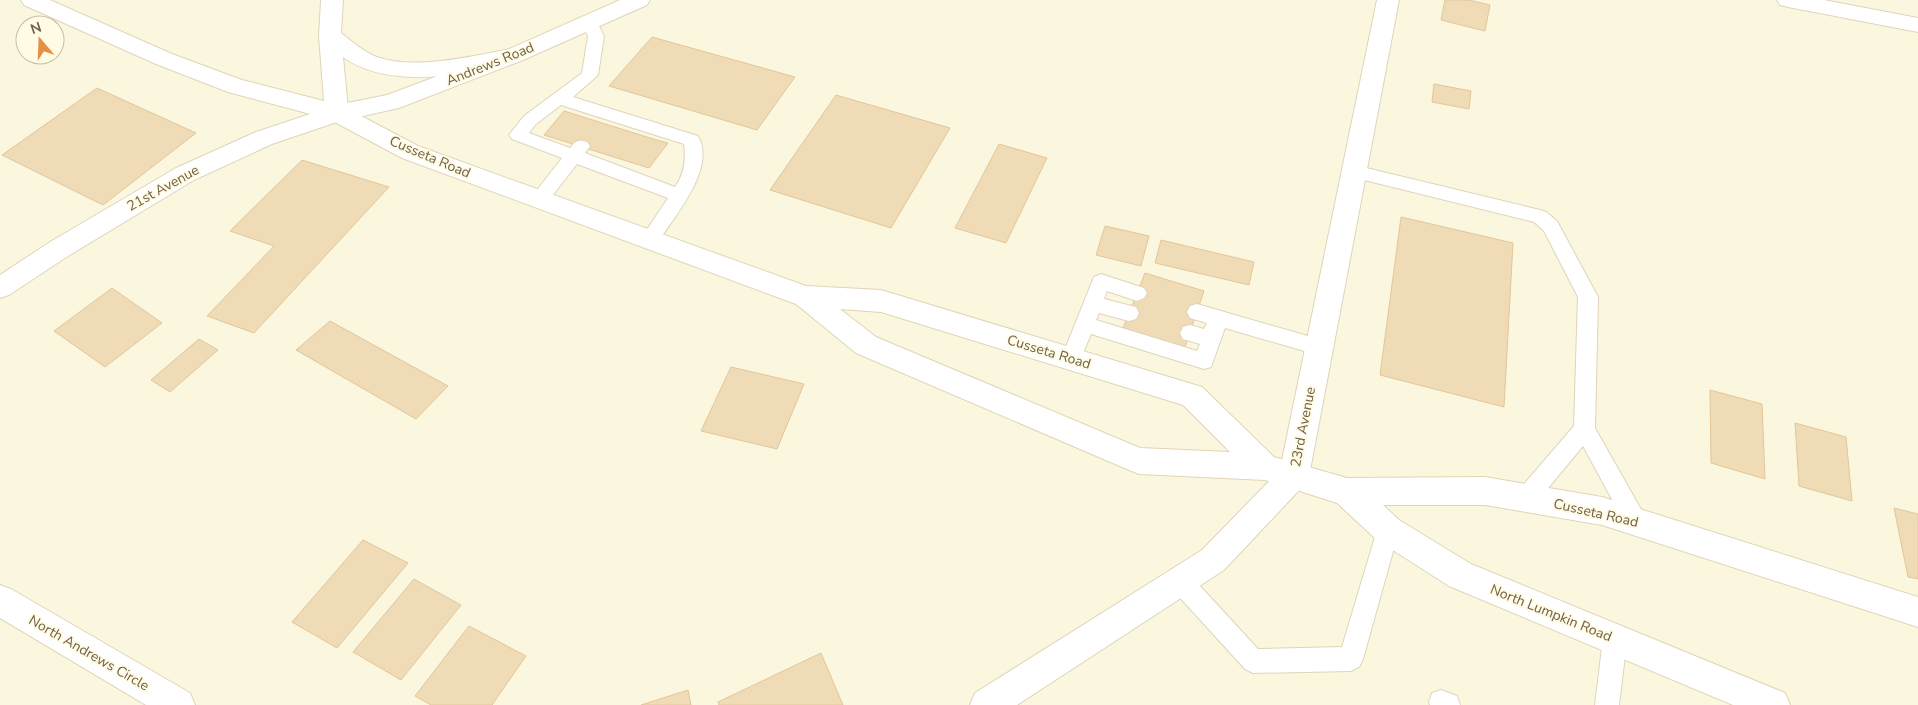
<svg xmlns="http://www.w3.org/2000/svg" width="1918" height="705" viewBox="0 0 1918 705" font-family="'Nunito Sans',sans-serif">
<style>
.building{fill:#f0dbb7;stroke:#e2c698}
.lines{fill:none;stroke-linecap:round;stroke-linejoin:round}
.lane-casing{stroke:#dfd4bb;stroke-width:2}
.street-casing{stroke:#dfd4bb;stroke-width:2}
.secondary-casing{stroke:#e1d4b6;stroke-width:2}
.lane{fill:#fff;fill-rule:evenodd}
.street{fill:#fff;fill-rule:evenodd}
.secondary{fill:#fff;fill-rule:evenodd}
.labels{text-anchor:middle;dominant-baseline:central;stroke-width:4;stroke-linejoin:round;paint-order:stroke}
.street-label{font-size:14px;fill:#706047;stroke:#fffbe4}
</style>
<rect width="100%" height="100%" fill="#fbf7de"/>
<g class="building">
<polygon points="1445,0 1469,0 1490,5 1485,31 1441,20"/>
<polygon points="652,37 795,77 757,130 609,86"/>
<polygon points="1434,84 1471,91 1469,109 1432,102"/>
<polygon points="97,88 196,133 103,205 2,155"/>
<polygon points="836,95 950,128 891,228 770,190"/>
<polygon points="564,111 650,138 668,143 649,168 544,135"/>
<polygon points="999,144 1047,158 1006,243 955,228"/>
<polygon points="302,160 389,187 254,333 207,316 274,246 230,231"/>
<polygon points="1401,217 1513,243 1504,407 1380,375"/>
<polygon points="1105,226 1149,236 1141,266 1096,255"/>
<polygon points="1161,240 1254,262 1249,285 1155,263"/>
<polygon points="1145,273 1204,291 1185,347 1123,328"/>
<polygon points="112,288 162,323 105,367 54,331"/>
<polygon points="330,321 448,386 416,419 296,350"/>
<polygon points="199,339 218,350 170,392 151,380"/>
<polygon points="731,367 804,384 777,449 701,431"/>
<polygon points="1710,390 1762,404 1765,479 1711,463"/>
<polygon points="1795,423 1846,437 1852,501 1799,486"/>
<polygon points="1894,508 1918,514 1918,579 1908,577"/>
<polygon points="363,540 408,563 337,648 292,622"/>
<polygon points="414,579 461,605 401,680 353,652"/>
<polygon points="469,626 526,656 492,705 431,705 415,696"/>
<polygon points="821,653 843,705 719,705 718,702"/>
<polygon points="688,690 691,705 641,705"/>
</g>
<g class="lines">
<g class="lane-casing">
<g id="lane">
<path d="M 589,17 L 595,18 L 604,36 L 598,75 L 573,97 L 698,136 C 717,169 673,218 656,245 L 649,247 L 642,245 L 640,240 L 668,198 L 577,164 L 545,205 L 539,207 L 533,205 L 530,200 L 533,195 L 562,158 L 512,139 L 509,135 L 524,116 L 582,73 L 588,36 L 581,22 L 583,18 ZM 561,105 L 684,144 C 686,159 685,173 675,187 L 585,153 L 590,146 L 587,142 C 579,139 575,141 570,148 L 529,133 L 536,124 Z"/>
<polygon points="1354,165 1540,210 1546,212 1557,221 1598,297 1595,428 1643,513 1646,520 1643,527 1635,530 1627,527 1583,446 1534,505 1526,508 1518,505 1515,498 1518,491 1574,426 1578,297 1544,231 1534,222 1348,176 1345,171 1348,166"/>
<polygon points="1101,274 1144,288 1147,293 1144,298 1137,301 1107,291 1104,299 1136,307 1139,313 1136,319 1129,321 1099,313 1096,320 1197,351 1200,344 1183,339 1180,333 1183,327 1190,325 1204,329 1207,323 1190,318 1187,312 1190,306 1197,304 1318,339 1325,341 1328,347 1325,353 1318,355 1225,328 1211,367 1204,369 1091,334 1078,365 1071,367 1064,365 1061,359 1094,277"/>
<polygon points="1388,520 1396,523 1399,530 1363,659 1359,667 1351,671 1253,673 1245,669 1172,589 1169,581 1172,573 1180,570 1188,573 1258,649 1342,647 1377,530 1380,523"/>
<polygon points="1615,627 1623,631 1627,639 1619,705 1595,705 1603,639 1607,631"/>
<polygon points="1441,690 1457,696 1460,705 1430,705 1429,702 1432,693"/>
</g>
</g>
<g class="street-casing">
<g id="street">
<polygon points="620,0 650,0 647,5 523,60 399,108 340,121 272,144 194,180 68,256 9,295 0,298 0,275 50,242 176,168 256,132 337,105 387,95 507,50"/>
<polygon points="1377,0 1399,0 1309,476 1304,485 1224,570 1017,705 970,705 975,693 1202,550 1280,470"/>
<polygon points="1777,0 1824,0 1918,18 1918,32 1788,7 1780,5"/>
<polygon points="0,585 11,589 190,693 195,705 146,705 0,618"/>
</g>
</g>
<g class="secondary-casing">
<path id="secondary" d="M 21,0 L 50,0 L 172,54 L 242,80 L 324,101 L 319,36 L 321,0 L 343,0 L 341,33 C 353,42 366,54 380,58 C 417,70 478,55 515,48 L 523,50 L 526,55 L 523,60 C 470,75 391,91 343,57 L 348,109 L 418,146 L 806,286 L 881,290 L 1202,387 L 1274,457 L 1347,478 L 1485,477 L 1602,497 L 1918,597 L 1918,627 L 1602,525 L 1485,505 L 1383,505 L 1399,520 L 1471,564 L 1785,693 L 1790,705 L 1733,705 L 1449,586 L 1377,540 L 1337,503 L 1265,480 L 1139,474 L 1129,470 L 856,353 L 796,304 L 402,158 L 329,119 L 228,92 L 156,64 L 24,5 ZM 840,309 L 881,312 L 1183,405 L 1230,452 L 1140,448 L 876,337 Z"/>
</g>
<use href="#lane" class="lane"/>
<use href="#street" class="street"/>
<use href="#secondary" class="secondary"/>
</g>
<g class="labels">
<g class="street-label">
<text transform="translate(490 64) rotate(-22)">Andrews Road</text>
<text transform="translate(430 157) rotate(23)">Cusseta Road</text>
<text transform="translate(163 188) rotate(-29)">21st Avenue</text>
<text transform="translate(1049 352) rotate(17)">Cusseta Road</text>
<text transform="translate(1303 427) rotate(-79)">23rd Avenue</text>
<text transform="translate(1596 513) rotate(13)">Cusseta Road</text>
<text transform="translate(1551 613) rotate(22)">North Lumpkin Road</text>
<text transform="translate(89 653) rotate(30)">North Andrews Circle</text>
</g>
</g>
<g transform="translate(40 40) rotate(341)"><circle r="24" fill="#fffbe4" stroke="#c6bda5"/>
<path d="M0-4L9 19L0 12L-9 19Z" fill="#e48f45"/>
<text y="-8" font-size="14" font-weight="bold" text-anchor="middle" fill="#706047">N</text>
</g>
</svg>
